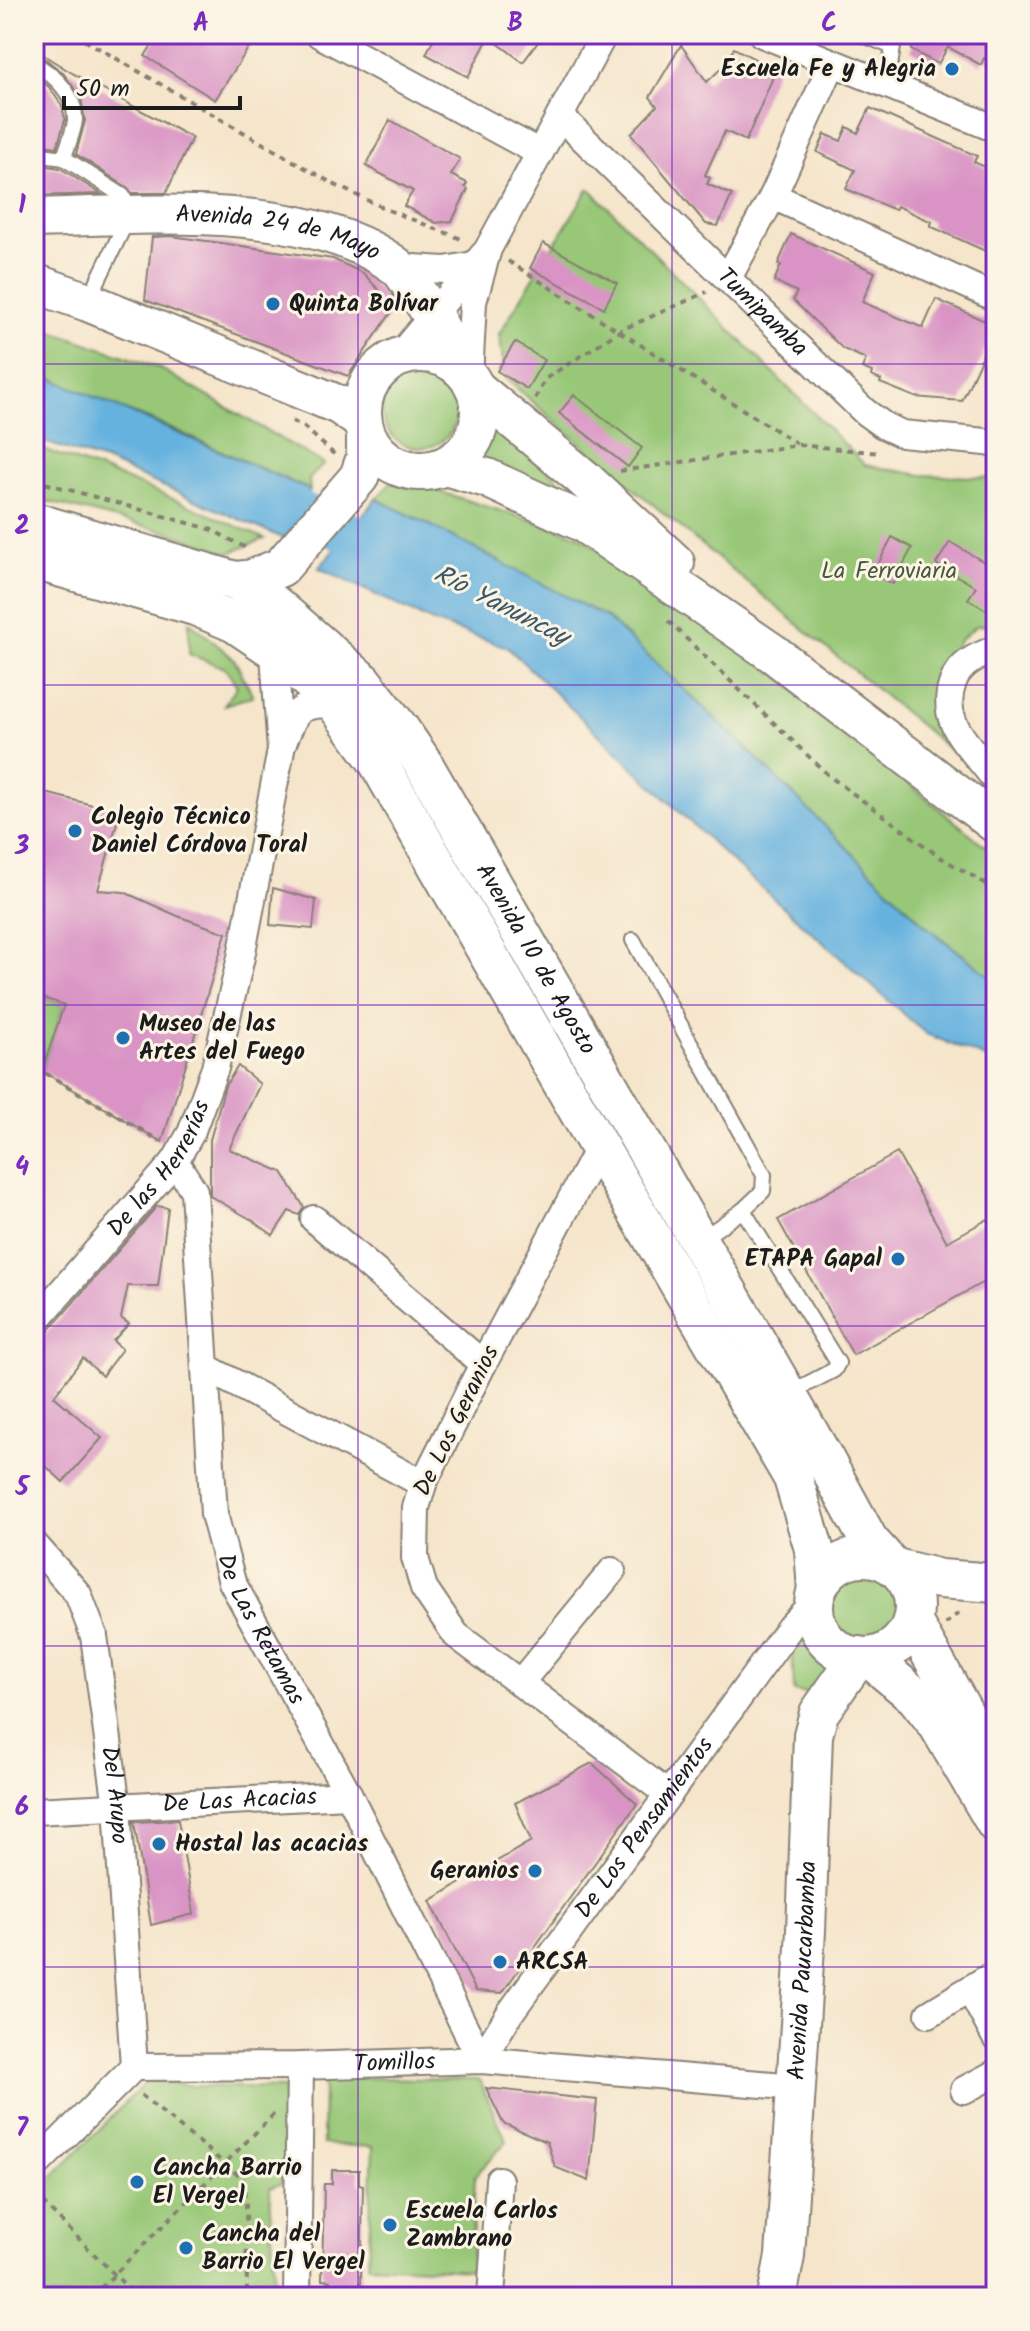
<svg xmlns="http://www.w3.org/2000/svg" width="1030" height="2331" viewBox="0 0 1030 2331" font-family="Kalam,sans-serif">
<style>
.green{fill:#97c777;stroke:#5a724a;stroke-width:2}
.water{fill:#66b2df;stroke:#41677e;stroke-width:2}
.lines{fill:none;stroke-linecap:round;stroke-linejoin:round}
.river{stroke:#66b2df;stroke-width:42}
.building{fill:#d994c5}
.lane-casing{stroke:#888074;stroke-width:18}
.street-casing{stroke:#888074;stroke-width:30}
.secondary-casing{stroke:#888074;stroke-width:42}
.path{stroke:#888074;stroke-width:4;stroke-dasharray:6 6;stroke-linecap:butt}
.lane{stroke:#fff;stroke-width:14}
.street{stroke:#fff;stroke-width:26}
.secondary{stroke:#fff;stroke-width:38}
.grid{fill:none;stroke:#7b2cbf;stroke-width:2;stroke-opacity:0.55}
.poi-dot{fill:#1f6fb2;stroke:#fcf5e5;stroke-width:3}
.labels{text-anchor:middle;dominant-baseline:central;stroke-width:6;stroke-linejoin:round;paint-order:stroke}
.poi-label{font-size:24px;font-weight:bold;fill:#1c1c1c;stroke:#fcf5e5;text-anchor:start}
.street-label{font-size:24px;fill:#1c1c1c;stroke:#fcf5e5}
.park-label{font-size:24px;fill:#47583c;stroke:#fcf5e5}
.water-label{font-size:26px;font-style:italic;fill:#3a586a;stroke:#fcf5e5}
.neatline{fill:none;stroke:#7b2cbf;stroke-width:3}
.grid-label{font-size:26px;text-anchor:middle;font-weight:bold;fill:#7b2cbf}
</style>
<rect width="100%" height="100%" fill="#fcf5e5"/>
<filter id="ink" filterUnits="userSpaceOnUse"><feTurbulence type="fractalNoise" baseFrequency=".0125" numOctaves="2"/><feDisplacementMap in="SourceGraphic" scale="16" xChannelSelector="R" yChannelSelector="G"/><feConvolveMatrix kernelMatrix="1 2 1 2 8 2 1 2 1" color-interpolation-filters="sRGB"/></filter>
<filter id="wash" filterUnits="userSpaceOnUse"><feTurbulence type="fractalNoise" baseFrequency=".006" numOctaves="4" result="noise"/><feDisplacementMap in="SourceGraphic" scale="32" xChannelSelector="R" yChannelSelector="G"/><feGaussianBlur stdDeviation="1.8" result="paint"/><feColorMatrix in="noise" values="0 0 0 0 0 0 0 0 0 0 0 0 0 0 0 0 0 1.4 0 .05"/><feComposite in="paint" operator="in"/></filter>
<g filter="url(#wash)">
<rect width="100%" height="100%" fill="#f5e5cb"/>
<g class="green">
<polygon points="589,188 865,465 921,475 996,478 996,624 976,626 959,641 942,668 950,750 633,488 506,379 499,334"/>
<polygon points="34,325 159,368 324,464 309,479 310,490 149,419 34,378"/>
<circle cx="420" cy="410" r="38"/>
<polygon points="485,420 741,627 461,462 481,435"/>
<path d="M 34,447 C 114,472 189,505 265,539 L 229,553 L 167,532 L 34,498 Z"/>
<polygon points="405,481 578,535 766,667 996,855 996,981 927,927 867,871 480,552 426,523 376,499 390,483"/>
<polygon points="189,621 234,659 253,696 224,705 237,686 225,668 189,654"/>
<polygon points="34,995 64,1005 42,1071 34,1067"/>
<circle cx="864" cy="1607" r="41"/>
<polygon points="802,1637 811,1649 834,1665 807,1694 794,1691 792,1646"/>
<polygon points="324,2077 479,2080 507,2141 475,2176 471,2270 368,2265 373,2147 323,2144"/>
<polygon points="148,2080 193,2086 284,2088 291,2179 270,2188 275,2297 34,2297 34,2195"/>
</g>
<g class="water">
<polygon points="34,371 310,490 287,540 105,461 34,439"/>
<polygon points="376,499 426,523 606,617 736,738 927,927 996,981 996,1062 926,1034 728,858 507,647 433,622 319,568"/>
</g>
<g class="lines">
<polyline class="river" points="248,490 400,555"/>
</g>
<g id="blocks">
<g class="building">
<polygon points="159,34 236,34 251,44 215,100 145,56"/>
<polygon points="436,34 544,34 523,62 489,37 468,77 426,54"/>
<polygon points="918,34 964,34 978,41 982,34 996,34 996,64 984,58 981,65 948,47 938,64 911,50"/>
<polygon points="681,45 707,82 726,64 734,48 776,70 746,141 725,131 705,175 710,178 707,184 732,195 718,226 706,224 631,134 657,106 650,97"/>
<polygon points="34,49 72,73 192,138 166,193 132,193 128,188 76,154 85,121 81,98 63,73 47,60 34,54"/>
<polygon points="34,75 49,87 62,106 65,120 57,147 34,144"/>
<polygon points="870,108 977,156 974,162 996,172 996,256 930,226 932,222 897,206 895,210 846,189 855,170 817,152 825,134 841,141 847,127 858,133"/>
<polygon points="390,120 460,159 451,175 467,183 465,187 468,189 452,221 436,223 404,206 413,191 366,166"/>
<polygon points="34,164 60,168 101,194 34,196"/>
<polygon points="791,234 875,272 862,302 923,328 936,299 996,326 962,401 915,397 880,383 881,380 871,376 872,372 862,368 866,359 843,349 793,300 797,292 774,281 781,265 778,264"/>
<polygon points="171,236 333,259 363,273 395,307 348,376 145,300 152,237"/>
<polygon points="543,243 617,283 604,308 530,268"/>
<polygon points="515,342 544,360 527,389 497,371"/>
<polygon points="574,395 642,448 628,467 559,413"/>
<polygon points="892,537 912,548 893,584 873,574"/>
<polygon points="950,542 989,565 996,554 996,616 968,599 976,587 936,564"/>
<polygon points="34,790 120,812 98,890 124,892 180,917 226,933 162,1142 42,1071 64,1005 34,995"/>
<polygon points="273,888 316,900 313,929 270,925"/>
<polygon points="238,1066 260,1084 229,1149 282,1172 304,1207 299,1215 289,1211 273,1235 252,1220 210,1196 210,1140 225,1086"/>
<polygon points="897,1153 947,1242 988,1219 996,1233 996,1275 853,1355 778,1220"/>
<polygon points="157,1206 168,1208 158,1286 128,1286 121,1318 129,1324 113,1341 122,1349 102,1376 83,1358 54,1396 102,1438 63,1482 34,1455 34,1339 46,1334"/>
<polygon points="592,1763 637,1804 502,1993 476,1991 430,1901 531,1841 515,1803"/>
<polygon points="178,1820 194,1914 151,1925 134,1822"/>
<polygon points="486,2088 597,2100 589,2181 555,2167 547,2142 503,2123"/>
<polygon points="332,2170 359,2170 359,2184 363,2185 361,2282 358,2297 329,2297 330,2281 322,2280 324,2184 332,2184"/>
</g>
</g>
</g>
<g filter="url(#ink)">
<use href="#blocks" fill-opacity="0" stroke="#888074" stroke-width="2"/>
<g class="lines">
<g class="lane-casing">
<g id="lane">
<polyline points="861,34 893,47 887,85"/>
<path d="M 34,64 C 54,74 76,95 75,120 C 74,132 67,146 64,158"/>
<polyline points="34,154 64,158 123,196 129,216 88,301"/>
<polyline points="633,940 764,1175 763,1191 743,1210 699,1241"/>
<polyline points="743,1210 838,1363 834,1370 788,1394"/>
</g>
</g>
<g class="street-casing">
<g id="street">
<polyline points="319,34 540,153"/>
<polyline points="762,34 996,129"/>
<path id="s1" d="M 560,116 L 865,412 L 883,425 L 902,434 L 996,443"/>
<polyline points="773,196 996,298"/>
<polyline points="398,267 445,270 474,265"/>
<polyline points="728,278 773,196 832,64"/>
<polyline points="399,356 483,255"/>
<polyline points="469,377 473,302 488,249 604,34"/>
<path d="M 996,649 C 977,656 960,663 953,682 C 937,725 975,749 996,781"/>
<path d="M 283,743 C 297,708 298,704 336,704"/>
<polyline points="599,1147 483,1364 423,1484 416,1508 415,1558 424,1588 456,1635 669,1795"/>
<path id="s2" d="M 175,1161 L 194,1191 L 214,1514 L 232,1582 L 349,1795 L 481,2060"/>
<polyline points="314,1219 483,1364"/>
<path id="s3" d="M 34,1323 L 175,1161 L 191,1133 L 215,1068 L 241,957 L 281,750 L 273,641"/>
<polyline points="207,1368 423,1484"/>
<path id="s4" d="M 34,1544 L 78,1594 L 94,1636 L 117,1807 L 134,2067"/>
<polyline points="520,1683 612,1571"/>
<path id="s5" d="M 34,1811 L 349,1795"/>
<polyline points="970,1990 996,2038"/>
<polyline points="929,2014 996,1973"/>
<path id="s6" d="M 481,2060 L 510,2013 L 790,1627 L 814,1602"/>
<polyline points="964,2090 996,2073"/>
<path id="s7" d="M 34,2167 L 134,2067 L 300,2066 L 481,2060 L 796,2087"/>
<polyline points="297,2297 300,2066"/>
<polyline points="491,2297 499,2180"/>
</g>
</g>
<g class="secondary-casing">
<g id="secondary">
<path id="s8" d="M 34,218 C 140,215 307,200 396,266 C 402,270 407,279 411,285 C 432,311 446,338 461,368"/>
<polyline points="34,283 88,302 322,398 339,405 362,421"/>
<circle cx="421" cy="412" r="59"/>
<polyline points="475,388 582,477 675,563"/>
<polyline points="445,466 487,478 582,522 774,654 996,824"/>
<path id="s9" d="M 34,522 L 235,581 L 276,606 L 362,681 L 399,728 L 421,760 L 826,1462 L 869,1541 L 890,1564"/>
<polyline points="34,560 195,606 235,623 272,648 336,704 378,762 599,1147 793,1478 814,1549 817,1591"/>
<polyline points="235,581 252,579 281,567 359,477 366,457 366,436"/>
<circle cx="864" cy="1607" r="50"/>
<polyline points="896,1568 940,1579 996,1583"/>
<polyline points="912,1621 996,1770"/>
<polyline points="868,1657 916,1697 938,1725 996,1824"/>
<path id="s10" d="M 777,2297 L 785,2256 L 796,2087 L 806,1931 L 813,1735 L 819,1713 L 859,1656"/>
</g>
</g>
<g class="path">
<polyline points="74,34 333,184 388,210 464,240"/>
<polyline points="508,261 799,445"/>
<polyline points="535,399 545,379 621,330 707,292"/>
<polyline points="292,421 304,427 335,455"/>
<polyline points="620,471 799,445 881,453"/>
<polyline points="34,480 210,529 248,549"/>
<polyline points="386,482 421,481"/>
<polyline points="668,621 829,776 940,857 996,890"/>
<polyline points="34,1069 42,1071 160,1141"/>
<polyline points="945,1624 960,1612"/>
<polyline points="141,2095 243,2179 246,2205 247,2297"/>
<polyline points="34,2194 137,2297"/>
<polyline points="92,2297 275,2113"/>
</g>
<use href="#lane" class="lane"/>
<use href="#street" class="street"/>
<use href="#secondary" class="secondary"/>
</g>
</g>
<path class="grid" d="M 358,34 L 358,2297M 672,34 L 672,2297M 34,364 L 996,364M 34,685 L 996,685M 34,1005 L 996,1005M 34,1326 L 996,1326M 34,1646 L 996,1646M 34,1967 L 996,1967"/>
<g class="poi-dot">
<circle cx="952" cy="69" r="8"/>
<circle cx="273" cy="304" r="8"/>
<circle cx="75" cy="831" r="8"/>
<circle cx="123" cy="1038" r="8"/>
<circle cx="898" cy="1259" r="8"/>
<circle cx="159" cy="1844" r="8"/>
<circle cx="535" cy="1871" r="8"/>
<circle cx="500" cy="1962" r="8"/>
<circle cx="137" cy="2182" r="8"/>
<circle cx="390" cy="2225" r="8"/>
<circle cx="186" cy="2248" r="8"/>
</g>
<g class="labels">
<g class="poi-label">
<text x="936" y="69" text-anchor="end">Escuela Fe y Alegria</text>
<text x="289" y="304">Quinta Bolívar</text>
<text x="91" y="817">Colegio Técnico<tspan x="91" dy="28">Daniel Córdova Toral</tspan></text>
<text x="139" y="1024">Museo de las<tspan x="139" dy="28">Artes del Fuego</tspan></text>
<text x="882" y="1259" text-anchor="end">ETAPA Gapal</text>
<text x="175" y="1844">Hostal las acacias</text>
<text x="519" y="1871" text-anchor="end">Geranios</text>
<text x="516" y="1962">ARCSA</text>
<text x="153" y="2168">Cancha Barrio<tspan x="153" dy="28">El Vergel</tspan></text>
<text x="406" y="2211">Escuela Carlos<tspan x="406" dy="28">Zambrano</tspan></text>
<text x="202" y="2234">Cancha del<tspan x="202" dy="28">Barrio El Vergel</tspan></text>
</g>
<g class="street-label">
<text stroke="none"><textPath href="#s8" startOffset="246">Avenida 24 de Mayo</textPath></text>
<text stroke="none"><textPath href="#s1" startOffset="282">Tumipamba</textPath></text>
<text stroke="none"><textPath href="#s9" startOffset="700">Avenida 10 de Agosto</textPath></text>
<text stroke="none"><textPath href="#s3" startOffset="200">De las Herrerías</textPath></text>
<text transform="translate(457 1421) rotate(-64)">De Los Geranios</text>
<text stroke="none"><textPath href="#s2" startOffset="484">De Las Retamas</textPath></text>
<text stroke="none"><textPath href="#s4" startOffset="272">Del Arupo</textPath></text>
<text stroke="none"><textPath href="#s5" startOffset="206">De Las Acacias</textPath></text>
<text stroke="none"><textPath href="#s6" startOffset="284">De Los Pensamientos</textPath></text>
<text stroke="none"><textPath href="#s10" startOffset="328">Avenida Paucarbamba</textPath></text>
<text stroke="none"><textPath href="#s7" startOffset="402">Tomillos</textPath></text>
</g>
<g class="park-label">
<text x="889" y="571">La Ferroviaria</text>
</g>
<g class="water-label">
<text transform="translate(501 606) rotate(27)">Río Yanuncay</text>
</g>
</g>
<rect width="1030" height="2331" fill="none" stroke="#fcf5e5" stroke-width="88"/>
<path d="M64 96v12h176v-12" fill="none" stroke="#1c1c1c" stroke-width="4"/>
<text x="76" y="96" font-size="24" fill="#1c1c1c" stroke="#fcf5e5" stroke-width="6" paint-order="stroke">50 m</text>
<rect x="44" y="44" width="942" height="2243" class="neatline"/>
<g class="grid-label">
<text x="201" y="31">A</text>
<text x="515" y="31">B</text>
<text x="829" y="31">C</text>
<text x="22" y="213">1</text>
<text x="22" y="534">2</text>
<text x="22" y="854">3</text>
<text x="22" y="1175">4</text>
<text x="22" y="1495">5</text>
<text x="22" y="1815">6</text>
<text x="22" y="2136">7</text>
</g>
</svg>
